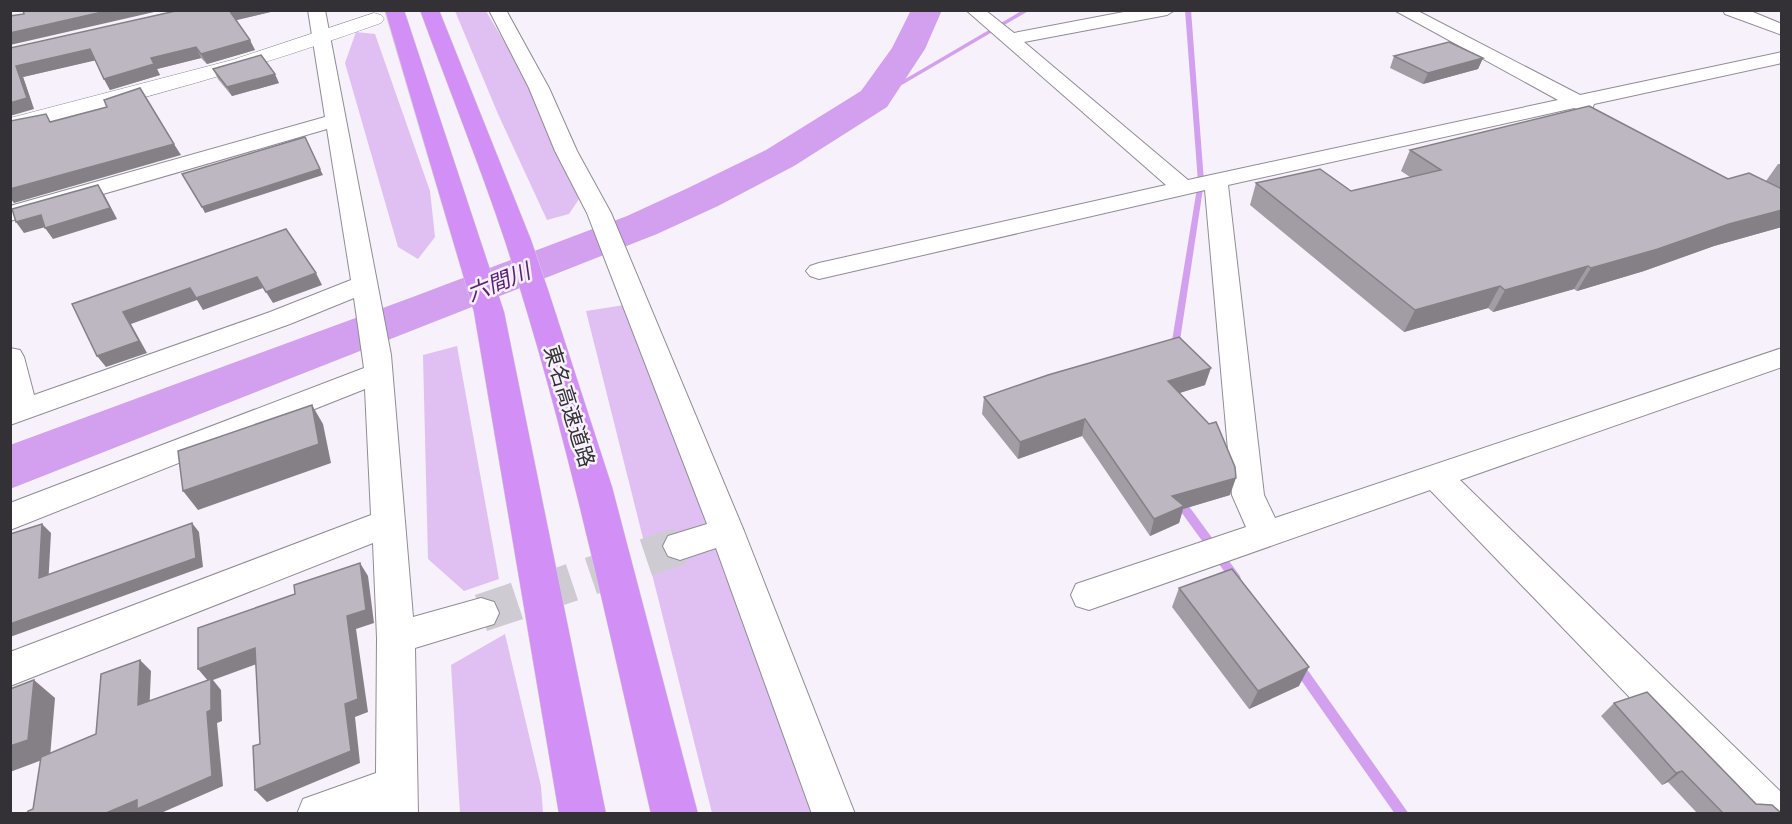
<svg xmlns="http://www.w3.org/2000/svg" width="1792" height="824" viewBox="0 0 1792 824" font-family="'Open Sans','Noto Sans JP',sans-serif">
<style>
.green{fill:#e0c0f3}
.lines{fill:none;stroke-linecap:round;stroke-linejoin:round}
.stream{fill:#d2a0ef;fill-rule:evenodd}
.river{fill:#d2a0ef;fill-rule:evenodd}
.minor-tunnel{stroke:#cfcbd3;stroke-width:38;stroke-dasharray:38 20;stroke-linecap:butt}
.minor-casing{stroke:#918c94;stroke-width:2}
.tertiary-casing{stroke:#918c94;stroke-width:1}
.motorway-casing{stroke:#d2d2d3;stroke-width:1}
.minor{fill:#fff;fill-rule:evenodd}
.tertiary{fill:#fff;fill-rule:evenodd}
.motorway{fill:#d290f7;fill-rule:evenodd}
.wall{fill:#a29da5}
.shaded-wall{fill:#848086}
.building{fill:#bcb7c0;stroke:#848086;stroke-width:1.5}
.labels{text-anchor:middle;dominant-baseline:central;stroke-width:5;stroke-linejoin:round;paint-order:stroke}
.street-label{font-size:21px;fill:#333135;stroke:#f6f1fa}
.water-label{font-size:22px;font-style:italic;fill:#5b1e78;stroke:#f6f1fa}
</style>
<rect width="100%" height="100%" fill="#f6f1fa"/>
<g class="green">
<polygon points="455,11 486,11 541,104 579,199 569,214 547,220 498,114"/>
<polygon points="356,32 375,34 430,191 435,237 418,259 398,247 345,63"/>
<polygon points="624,305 819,813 712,813 586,311"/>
<polygon points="457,346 499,579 464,591 428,559 423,355"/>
<polygon points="505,634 541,786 543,813 460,813 451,665"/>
</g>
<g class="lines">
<g class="stream">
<polygon points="1023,10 1030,10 876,100 871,99"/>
<polygon points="1185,10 1191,10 1204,182 1179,347 1175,350 1171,347 1198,182"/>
<polygon points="1183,495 1186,496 1188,505 1240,576 1241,579 1240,582 1236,583 1232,582 1179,509 1178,506 1180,496"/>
<polygon points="1298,661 1302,662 1409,814 1395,814 1294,670 1292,666 1294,662"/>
</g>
<polygon class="river" points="911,10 942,10 925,49 887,107 794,166 718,206 657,234 10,489 10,445 410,298 627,216 688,188 766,150 861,91 892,48"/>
<polyline class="minor-tunnel" points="481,613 680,546"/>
<g class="minor-casing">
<g id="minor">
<polygon points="308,10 325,10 391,355 413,617 481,598 494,602 499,613 494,624 415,648 418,814 297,814 303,799 376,773 377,638 373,543 10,686 10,652 371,515 365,389 10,530 10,503 364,368 354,298 290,324 10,425 10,348 20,350 24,357 34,395 270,312 351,280 327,129 10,221 10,206 325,117"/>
<polygon points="489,10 506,10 549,88 577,151 611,213 744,531 855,814 812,814 716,548 680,560 668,556 663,546 668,536 707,524 587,213 555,151 529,88"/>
<polygon points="966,10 985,10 1014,33 1134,10 1175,10 1167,15 1024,42 1188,180 1558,100 1394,10 1416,10 1580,95 1782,52 1782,63 1594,104 1592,110 1585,112 1574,108 1228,185 1264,495 1275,518 1782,348 1782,367 1460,480 1782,793 1782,814 1742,814 1430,490 1089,610 1076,606 1071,595 1076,584 1246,527 1232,495 1205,190 819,279 810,276 806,271 810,266 819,263 1166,185"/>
<polygon points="1723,10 1748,10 1782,24 1782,35 1725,14"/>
</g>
</g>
<g class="tertiary-casing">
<path id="tertiary" d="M 374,13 L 381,15 L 384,19 L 381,23 C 260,67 136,101 10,132 L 10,118 L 232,60 Z"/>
</g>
<g class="motorway-casing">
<g id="motorway">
<polygon points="385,10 404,10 504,312 606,814 559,814 474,312"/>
<path d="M 420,10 L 439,10 L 531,240 L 549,293 L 612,487 L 698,814 L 651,814 C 607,622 566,428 505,241 C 479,163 448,87 420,10 Z"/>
</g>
</g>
<use href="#minor" class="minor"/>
<use href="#tertiary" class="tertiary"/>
<use href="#motorway" class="motorway"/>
</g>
<g class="wall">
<polygon points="180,10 279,10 235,20 255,50 207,64 201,58 157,69 160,75 110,90 104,79 95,60 23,77 34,109 10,48"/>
<polygon points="1394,56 1483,58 1478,69 1423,84 1390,68"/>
<polygon points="213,69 279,83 232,96 218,79"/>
<polygon points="1410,150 1728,179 1766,181 1778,164 1782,164 1782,227 1714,246 1644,271 1577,291 1574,289 1493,312 1488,308 1404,332 1250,205 1256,183 1351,191 1410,177 1401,171"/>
<polygon points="1205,385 1179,393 1230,495 1183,509 1179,523 1150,536 1082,436 1018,459 982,414 984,397"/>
<polygon points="1179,588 1299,686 1249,709 1172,607"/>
<polygon points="1614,703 1756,804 1781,813 1697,813 1668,782 1662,785 1601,716"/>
</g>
<g class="shaded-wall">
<polygon points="111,10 163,10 10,45 10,33"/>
<polygon points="229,10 279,10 233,21"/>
<polygon points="250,40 255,50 207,64 201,54"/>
<polygon points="196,47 201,58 157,69 160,75 110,90 104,79 151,58"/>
<polygon points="90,49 97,60 23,77 34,109 10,116 10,103 16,66"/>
<polygon points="1483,58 1478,69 1423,84 1428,73"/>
<polygon points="275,74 279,83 232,96 227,87"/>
<polygon points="174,144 181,155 14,203 10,198 10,189"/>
<polygon points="320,169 323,175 205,213 202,207"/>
<polygon points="98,185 105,196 117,219 53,239 45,228"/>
<polygon points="1782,210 1782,227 1714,246 1644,271 1577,291 1591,268 1729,224"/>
<polygon points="41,215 49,226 24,233 16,222"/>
<polygon points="1588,266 1574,289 1493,312 1505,290"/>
<polygon points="316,273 322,285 273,303 266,292"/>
<polygon points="257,277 263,288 203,310 197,300 131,324 147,353 106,367 97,356 123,312 190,288"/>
<polygon points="1500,286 1488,308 1404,332 1415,310"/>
<polygon points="1211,368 1205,385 1164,398 1168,381"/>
<polygon points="312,405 323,424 331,463 198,510 183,491"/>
<polygon points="1085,419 1082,436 1018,459 1020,442"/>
<polygon points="1236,478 1230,495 1183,509 1179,523 1150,536 1154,519 1172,496"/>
<polygon points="192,523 199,532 203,567 10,637 10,624"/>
<polygon points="42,524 51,533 48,587 39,578"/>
<polygon points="360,563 368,576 374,623 356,629 368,712 355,717 360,763 267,802 255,790 345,704 347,616"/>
<polygon points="255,648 265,661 213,680 221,690 222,721 217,723 223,786 161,813 106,813 207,712 209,682 198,669"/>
<polygon points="140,660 151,671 149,716 138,705"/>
<polygon points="1309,667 1299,686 1249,709 1258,691"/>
<polygon points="34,680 55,698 50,757 10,772 10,746"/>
<polygon points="1682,771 1668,782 1662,785 1676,773"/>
</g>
<g class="building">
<polygon points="23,10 111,10 10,33 10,16 24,14"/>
<polygon points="180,10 229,10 250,40 201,54 196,47 151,58 154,64 104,79 90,49 16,66 27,98 10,103 10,48"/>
<polygon points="1449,42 1483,58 1428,73 1394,56"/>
<polygon points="261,55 275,74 227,87 213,69"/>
<polygon points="140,88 174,144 10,189 10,121 46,114 50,122 107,107 104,100"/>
<polygon points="1589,106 1728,179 1749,173 1782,189 1782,210 1729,224 1658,249 1591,268 1588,266 1505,290 1500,286 1415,310 1256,183 1320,169 1351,191 1441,170 1410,150"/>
<polygon points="305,137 320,169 202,207 182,174"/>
<polygon points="98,185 110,208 45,228 41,215 16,222 12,209"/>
<polygon points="286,229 316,273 266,292 257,277 196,298 190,288 123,312 139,341 97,356 72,304"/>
<polygon points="1179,337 1211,368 1168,381 1209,424 1216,422 1235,467 1236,478 1172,496 1184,506 1154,519 1085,419 1020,442 984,397 1048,375"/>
<polygon points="312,405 319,444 183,491 178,451"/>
<polygon points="192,523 196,558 10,624 10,534 42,524 39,578"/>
<polygon points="360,563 366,610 347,616 358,699 345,704 351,751 255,790 253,746 260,744 255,648 198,669 198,628 295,594 294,585"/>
<polygon points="1232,569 1309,667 1258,691 1179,588"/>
<polygon points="140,660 138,705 211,679 211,710 207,712 212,776 137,809 137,800 106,813 27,813 28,811 33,809 41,757 96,734 101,674"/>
<polygon points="34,680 28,740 10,746 10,689"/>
<polygon points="1647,692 1756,804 1772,805 1781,813 1723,813 1682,771 1676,773 1614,703"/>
</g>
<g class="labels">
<g class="street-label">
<text transform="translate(570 406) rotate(73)">東名高速道路</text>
</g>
<g class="water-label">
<text transform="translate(498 281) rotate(-22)">六間川</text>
</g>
</g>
<rect width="1792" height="824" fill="none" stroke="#333135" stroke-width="24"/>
</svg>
